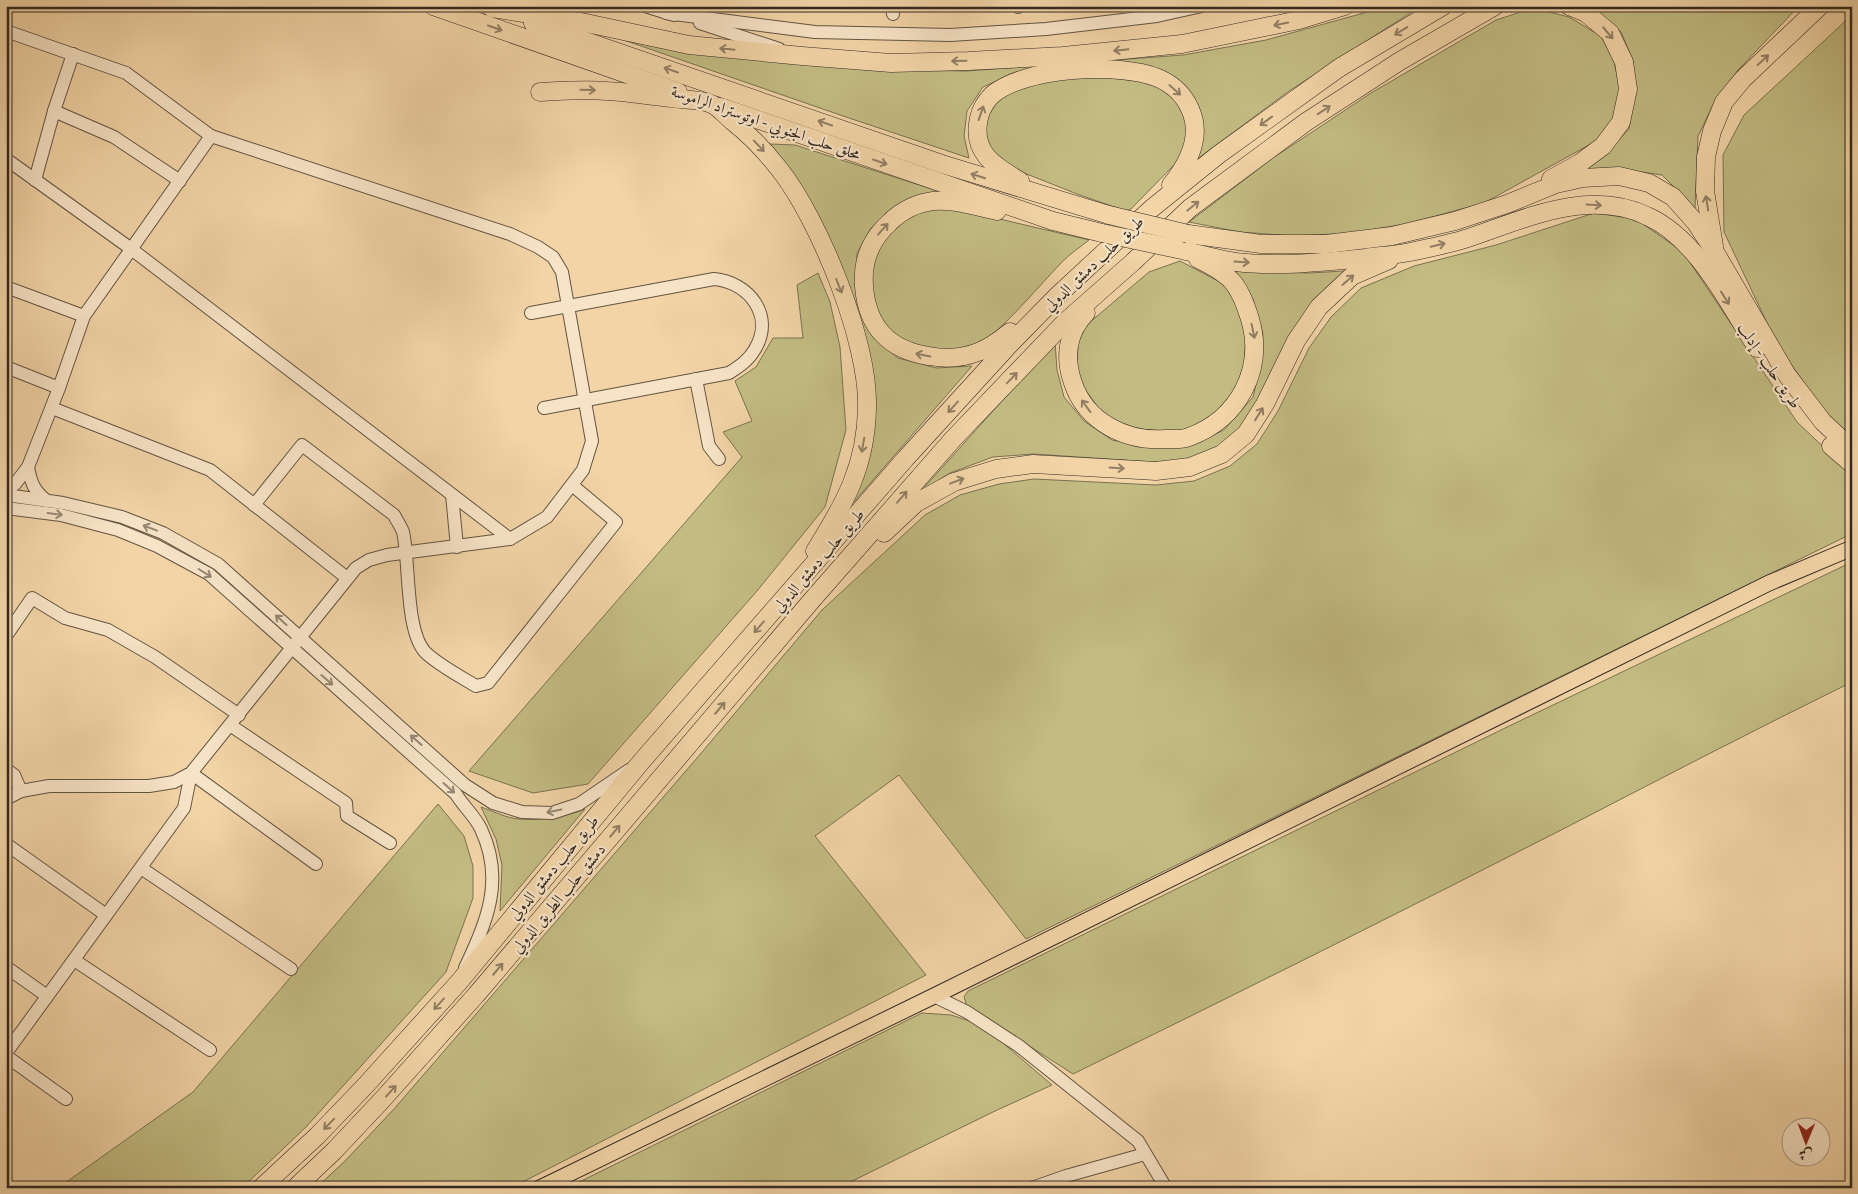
<svg xmlns="http://www.w3.org/2000/svg" width="1858" height="1194" viewBox="0 0 1858 1194" font-family="'Gentium Book Plus',Amiri,serif">
<style>
.green{fill:#c2bb82;stroke:#7a7251}
.lines{fill:none;stroke-linecap:round;stroke-linejoin:round}
.minor-casing{stroke:#635442;stroke-width:14}
.major-casing{stroke:#332920;stroke-width:17}
.highway-casing{stroke:#332920;stroke-width:19}
.minor{stroke:#f7e3c6;stroke-width:12}
.major{stroke:#f2d4a7;stroke-width:15}
.highway{stroke:#f2d4a7;stroke-width:18}
.highway-bridge-casing{stroke:#332920;stroke-width:19;stroke-linecap:butt}
.highway-bridge{stroke:#f2d4a7;stroke-width:18}
.oneway{stroke:#927e64}
.oneway2{stroke:#958673}
.labels{text-anchor:middle;dominant-baseline:central;stroke-width:4.5;stroke-linejoin:round;paint-order:stroke}
.street-label{font-size:16px;fill:#332920;stroke:#f7e3c6}
</style>
<rect width="100%" height="100%" fill="#f2d4a7"/>
<filter id="stains"><feTurbulence type="fractalNoise" baseFrequency=".004" numOctaves="4"/><feColorMatrix values="0 0 0 0 .2 0 0 0 0 .09 0 0 0 0 .02 0 0 0 .5 -.17"/></filter>
<radialGradient id="worn" r=".72"><stop offset=".6" stop-color="#630" stop-opacity="0"/><stop offset="1" stop-color="#630" stop-opacity=".3"/></radialGradient>
<g class="green">
<polygon points="1389,6 1421,6 1289,91 1196,160 1183,88 1069,65 1011,75 983,87 967,111 964,136 969,158 843,116 615,37 887,70 967,71 1183,55 1266,40"/>
<polygon points="1589,6 1799,6 1738,70 1715,101 1698,136 1695,208 1662,175 1616,168 1583,170 1610,149 1629,129 1635,89 1633,61 1621,32"/>
<polygon points="1533,8 1569,17 1601,36 1614,61 1620,90 1615,117 1598,140 1484,203 1405,224 1351,233 1294,236 1240,232 1189,222 1273,158 1371,93 1496,20"/>
<polygon points="1852,15 1852,438 1836,427 1778,346 1724,232 1723,155 1744,115"/>
<polygon points="1098,76 1151,83 1168,92 1179,103 1189,130 1185,147 1176,163 1131,209 1126,211 1077,194 1009,167 989,153 984,134 987,114 998,99 1017,88 1052,80"/>
<polygon points="770,144 795,145 941,192 902,202 871,228 857,253 856,287 859,307 874,338 898,358 936,368 972,366 846,511 867,356"/>
<path d="M 933,208 L 957,209 L 1089,240 C 1080,247 1070,254 1062,262 C 1043,282 1025,303 1005,323 C 995,332 987,341 975,346 C 960,353 942,351 927,348 C 910,343 892,337 880,324 C 872,314 870,303 870,292 C 869,249 891,219 933,208 Z"/>
<polygon points="1594,213 1636,219 1683,252 1797,422 1852,474 1852,535 1845,537 1026,939 899,775 815,836 926,975 511,1188 316,1188 345,1161 394,1109 697,758 822,610 925,515 960,495 999,484 1034,479 1156,485 1194,481 1230,466 1257,444 1278,411 1309,348 1331,317 1361,288 1414,266 1496,245"/>
<polygon points="1180,261 1222,283 1236,301 1246,335 1244,365 1235,390 1214,414 1186,430 1152,433 1120,425 1100,410 1084,388 1077,367 1078,345 1083,328 1149,272"/>
<polygon points="1235,271 1309,273 1344,271 1313,301 1261,400 1241,431 1220,447 1188,460 1154,462 1034,454 993,457 950,473 921,491 1055,342 1057,370 1064,397 1084,421 1112,440 1151,447 1189,446 1224,430 1253,397 1260,368 1263,334 1253,299"/>
<polygon points="818,273 830,302 840,347 846,430 825,507 757,591 588,784 533,793 469,771 742,457 723,432 752,421 735,381 756,367 773,338 803,338 797,285"/>
<path d="M 1852,562 L 1852,682 C 1756,729 1662,778 1567,827 C 1403,911 1238,993 1073,1074 L 967,1006 L 964,997 L 968,991 L 1505,728 Z"/>
<polygon points="438,804 464,836 473,866 473,898 446,972 306,1127 242,1188 58,1188 193,1092"/>
<path d="M 481,807 C 493,811 506,818 519,819 C 540,821 565,817 585,809 L 500,911 L 502,865 L 496,839 Z"/>
<polygon points="922,1013 951,1015 982,1025 1052,1085 993,1112 838,1188 567,1188"/>
</g>
<g class="lines">
<g class="minor-casing">
<g id="minor">
<polyline points="645,6 674,15"/>
<polyline points="892,6 893,14"/>
<polyline points="1018,6 1018,7"/>
<polyline points="666,13 815,32 950,35 1046,29 1157,16 1202,6"/>
<polyline points="700,23 779,49"/>
<polyline points="6,31 126,73 211,136 510,234 538,247 553,257 562,272 592,441 583,470 547,517 510,539 387,555 369,560 356,568 191,773 174,782 149,786 49,786 21,791 6,799"/>
<polyline points="54,111 114,137 180,181"/>
<polyline points="6,159 130,248 510,539"/>
<polyline points="35,180 54,111 73,54"/>
<polyline points="6,287 84,316"/>
<path d="M 531,313 L 714,279 C 749,282 775,316 755,349 C 749,360 740,366 729,373 L 544,408"/>
<polyline points="6,367 59,388"/>
<polyline points="696,379 709,446 719,459"/>
<polyline points="52,408 210,470 347,578"/>
<path d="M 28,467 C 31,483 34,491 47,501"/>
<polyline points="6,490 15,484 28,467 59,388 84,316 211,136"/>
<polyline points="6,495 63,503 122,517 163,533 218,564 465,785 493,803 522,812 552,813 579,804 629,770"/>
<polyline points="452,495 457,547"/>
<path d="M 254,505 L 302,445 L 394,515 C 397,521 401,526 403,532 C 410,562 405,630 425,652 C 437,664 461,677 476,686 L 488,683 L 616,522 L 572,485"/>
<path d="M 6,508 L 61,515 L 118,530 L 157,546 L 209,574 L 456,794 C 463,806 475,816 481,829 C 505,880 487,921 465,968"/>
<polyline points="6,636 32,598 65,618 108,630 155,657 239,715"/>
<polyline points="230,725 346,803 347,816 390,843"/>
<polyline points="6,769 14,775 21,791"/>
<polyline points="6,844 106,915"/>
<polyline points="141,868 291,969"/>
<polyline points="74,960 210,1050"/>
<polyline points="6,967 47,996"/>
<polyline points="934,996 967,1012 1019,1046 1138,1141 1166,1188"/>
<polyline points="6,1053 184,808 191,773 316,864"/>
<polyline points="6,1056 66,1099"/>
<polyline points="1032,1188 1066,1176 1145,1154"/>
</g>
</g>
<g class="major-casing">
<polyline id="major" points="540,1188 934,996 1769,583 1852,548"/>
</g>
<g class="highway-casing">
<g id="highway">
<polyline points="433,6 678,92"/>
<polyline points="492,8 586,23 689,45 802,56 891,63 968,61 1063,56 1182,44 1299,20 1345,6"/>
<polyline points="533,23 942,164 1109,215"/>
<path d="M 540,92 C 562,91 585,89 607,91 C 629,92 650,96 671,98 C 683,100 698,99 709,103 C 717,105 726,116 732,121 C 750,135 766,152 780,170 C 820,221 869,343 867,408 C 866,466 845,503 815,551"/>
<polyline points="721,107 1053,221 1102,233"/>
<polyline points="1551,179 1580,163 1603,146 1621,122 1628,89 1624,62 1610,33 1586,13 1569,6"/>
<path d="M 1020,181 C 994,166 971,152 979,118 C 981,109 986,101 992,95 C 1024,67 1120,62 1158,78 C 1172,84 1184,95 1190,109 C 1203,137 1188,164 1171,185"/>
<path d="M 997,211 C 977,207 954,199 933,201 C 917,203 901,211 890,222 C 871,239 862,260 864,286 C 867,327 889,350 929,356 C 945,359 963,358 978,352 C 990,348 1000,340 1010,332"/>
<polyline points="1188,234 1261,244 1326,244 1392,236 1455,221 1507,204 1556,184 1583,178 1619,176 1649,183 1673,197 1696,223 1715,252 1787,375 1823,422 1852,449"/>
<polyline points="1714,246 1705,191 1706,157 1712,131 1724,102 1743,79 1820,6"/>
<path d="M 1177,249 C 1196,253 1216,259 1236,262 C 1276,267 1325,262 1365,258 C 1379,256 1395,255 1410,252 C 1429,248 1450,244 1468,238 C 1525,219 1588,188 1647,216 C 1697,238 1728,303 1757,348"/>
<path d="M 1086,313 C 1067,332 1064,358 1073,383 C 1086,422 1126,442 1166,439 C 1173,439 1182,440 1189,437 C 1238,419 1265,370 1250,319 C 1239,283 1231,275 1198,259"/>
<polyline points="1831,446 1852,464"/>
<polyline points="884,533 916,503 954,482 996,469 1033,464 1156,471 1190,467 1222,454 1246,434 1265,404 1296,341 1319,307 1352,276 1389,260"/>
<polyline points="261,1188 317,1136 365,1086 459,982 641,762 906,458 1010,344 1058,295 1151,209 1218,155 1339,68 1443,6"/>
<polyline points="295,1188 334,1151 382,1100 476,995 812,600 953,439 1065,322 1133,262 1190,208 1306,122 1400,61 1495,6"/>
</g>
</g>
<use href="#minor" class="minor"/>
<use href="#major" class="major"/>
<use href="#highway" class="highway"/>
<g class="highway-bridge-casing">
<g id="highway-bridge">
<polyline points="1109,215 1188,234"/>
<polyline points="1102,233 1177,249"/>
</g>
</g>
<use href="#highway-bridge" class="highway-bridge"/>
</g>
<defs><path id="oneway-shaft" d="M-6 0H5M1.5-3L5.5 0L1.5 3" fill="none" stroke-width="1.6" stroke-linecap="round" stroke-linejoin="round" transform="scale(1.25)"/></defs>
<g class="oneway">
<use href="#oneway-shaft" transform="translate(1281 24) rotate(168)"/>
<use href="#oneway-shaft" transform="translate(495 28) rotate(19)"/>
<use href="#oneway-shaft" transform="translate(1401 31) rotate(149)"/>
<use href="#oneway-shaft" transform="translate(1608 33) rotate(50)"/>
<use href="#oneway-shaft" transform="translate(727 49) rotate(-174)"/>
<use href="#oneway-shaft" transform="translate(1121 50) rotate(174)"/>
<use href="#oneway-shaft" transform="translate(1763 60) rotate(-43)"/>
<use href="#oneway-shaft" transform="translate(959 61) rotate(179)"/>
<use href="#oneway-shaft" transform="translate(671 70) rotate(-161)"/>
<use href="#oneway-shaft" transform="translate(588 90) rotate(1)"/>
<use href="#oneway-shaft" transform="translate(1175 90) rotate(42)"/>
<use href="#oneway-shaft" transform="translate(1324 110) rotate(-33)"/>
<use href="#oneway-shaft" transform="translate(981 113) rotate(-71)"/>
<use href="#oneway-shaft" transform="translate(1266 121) rotate(144)"/>
<use href="#oneway-shaft" transform="translate(825 123) rotate(-161)"/>
<use href="#oneway-shaft" transform="translate(759 146) rotate(46)"/>
<use href="#oneway-shaft" transform="translate(880 162) rotate(19)"/>
<use href="#oneway-shaft" transform="translate(978 176) rotate(-162)"/>
<use href="#oneway-shaft" transform="translate(1707 203) rotate(-99)"/>
<use href="#oneway-shaft" transform="translate(1594 205) rotate(3)"/>
<use href="#oneway-shaft" transform="translate(1193 206) rotate(-39)"/>
<use href="#oneway-shaft" transform="translate(883 229) rotate(-48)"/>
<use href="#oneway-shaft" transform="translate(1438 245) rotate(-13)"/>
<use href="#oneway-shaft" transform="translate(1242 262) rotate(4)"/>
<use href="#oneway-shaft" transform="translate(1348 280) rotate(-41)"/>
<use href="#oneway-shaft" transform="translate(839 286) rotate(68)"/>
<use href="#oneway-shaft" transform="translate(1725 298) rotate(58)"/>
<use href="#oneway-shaft" transform="translate(1253 331) rotate(78)"/>
<use href="#oneway-shaft" transform="translate(923 355) rotate(-169)"/>
<use href="#oneway-shaft" transform="translate(1012 378) rotate(-46)"/>
<use href="#oneway-shaft" transform="translate(1086 406) rotate(-126)"/>
<use href="#oneway-shaft" transform="translate(953 407) rotate(132)"/>
<use href="#oneway-shaft" transform="translate(1259 414) rotate(-58)"/>
<use href="#oneway-shaft" transform="translate(863 445) rotate(100)"/>
<use href="#oneway-shaft" transform="translate(1117 468) rotate(4)"/>
<use href="#oneway-shaft" transform="translate(957 481) rotate(-21)"/>
<use href="#oneway-shaft" transform="translate(902 497) rotate(-49)"/>
<use href="#oneway-shaft" transform="translate(759 627) rotate(131)"/>
<use href="#oneway-shaft" transform="translate(720 708) rotate(-50)"/>
<use href="#oneway-shaft" transform="translate(615 831) rotate(-50)"/>
<use href="#oneway-shaft" transform="translate(498 969) rotate(-50)"/>
<use href="#oneway-shaft" transform="translate(439 1004) rotate(132)"/>
<use href="#oneway-shaft" transform="translate(391 1091) rotate(-48)"/>
<use href="#oneway-shaft" transform="translate(329 1124) rotate(134)"/>
</g>
<g class="oneway2">
<use href="#oneway-shaft" transform="translate(55 514) rotate(8)"/>
<use href="#oneway-shaft" transform="translate(150 528) rotate(-159)"/>
<use href="#oneway-shaft" transform="translate(205 573) rotate(32)"/>
<use href="#oneway-shaft" transform="translate(281 620) rotate(-138)"/>
<use href="#oneway-shaft" transform="translate(327 680) rotate(41)"/>
<use href="#oneway-shaft" transform="translate(416 740) rotate(-138)"/>
<use href="#oneway-shaft" transform="translate(449 788) rotate(42)"/>
<use href="#oneway-shaft" transform="translate(554 811) rotate(169)"/>
</g>
<g class="labels">
<g class="street-label">
<text transform="translate(766 122) rotate(19)">محلق حلب الجنوبي - اوتوستراد الراموسة</text>
<text transform="translate(1093 263) rotate(-43)">طريق حلب دمشق الدولي</text>
<text transform="translate(1770 365) rotate(56)">طريق حلب - إدلب</text>
<text transform="translate(818 560) rotate(-49)">طريق حلب دمشق الدولي</text>
<text transform="translate(553 867) rotate(-50)">طريق حلب دمشق الدولي</text>
<text transform="translate(558 898) rotate(-50)">دمشق حلب الطريق الدولي</text>
</g>
</g>
<rect width="1858" height="1194" fill="none" stroke="#f2d4a7" stroke-width="25"/>
<rect x="8" y="8" width="1843" height="1179" fill="none" stroke="#332920" stroke-width="2.5"/>
<rect x="12" y="12" width="1833" height="1169" fill="none" stroke="#332920"/>
<g transform="translate(1806 1142) rotate(181)"><circle r="24" fill="#f7e3c6" stroke="#a99984"/>
<path d="M0-4L9 19L0 12L-9 19Z" fill="#8f2418"/>
<text y="-8" font-size="14" font-weight="bold" text-anchor="middle" fill="#332920">ش</text>
</g>
<rect width="100%" height="100%" filter="url(#stains)"/>
<rect width="100%" height="100%" fill="url(#worn)"/>
</svg>
